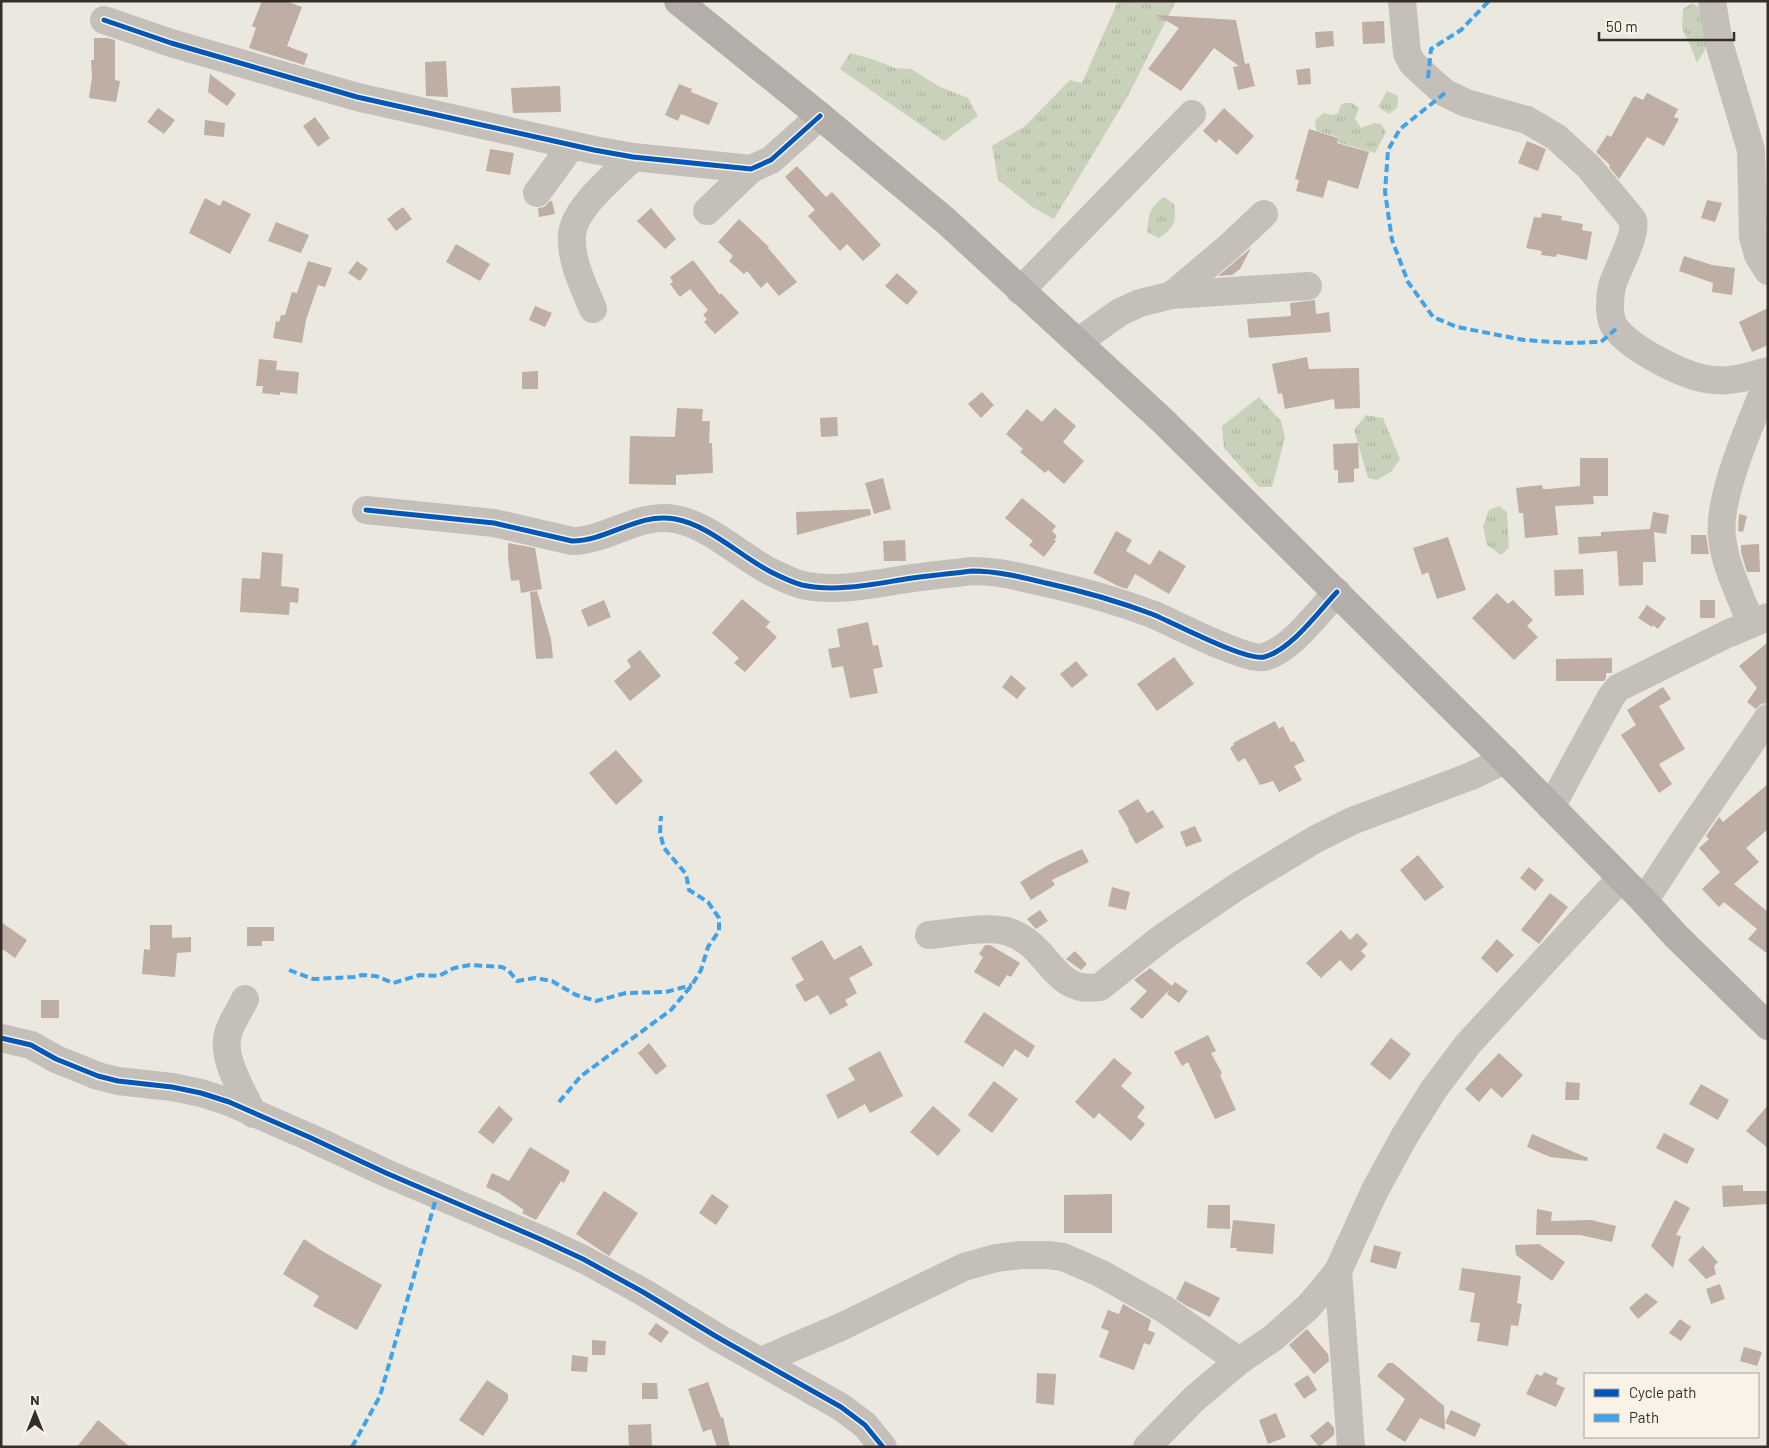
<svg xmlns="http://www.w3.org/2000/svg" width="1769" height="1448" viewBox="0 0 1769 1448" font-family="Barlow,sans-serif">
<style>
.grass{fill:url(#grass-tufts)}
.building{fill:#beaea3}
.lines{fill:none;stroke-linecap:round;stroke-linejoin:round}
.minor{stroke:#c4bfb9;stroke-width:28}
.major{stroke:#b3aea9;stroke-width:28}
.quiet{stroke:#3ea3eb;stroke-width:4;stroke-dasharray:8 4;stroke-linecap:butt}
.cycleway-casing{stroke:#f8f2e7;stroke-width:8}
.cycleway{stroke:#0057b8;stroke-width:5}
</style>
<defs>
<pattern id="grass-tufts" width="24" height="20" patternUnits="userSpaceOnUse" patternTransform="scale(1.25)"><rect width="24" height="20" fill="#cad1bb"/><path d="M3 7l-1-3M5 7V3M7 7l1-3M15 17l-1-3M17 17v-4M19 17l1-3" fill="none" stroke="#aeb4a1"/></pattern>
</defs>
<rect width="100%" height="100%" fill="#ebe8e0"/>
<g class="grass">
<polygon points="1118,1 1176,1 1129,94 1054,219 1034,208 998,180 992,146 1025,126 1070,80 1082,83"/>
<polygon points="1692,3 1704,10 1707,28 1705,50 1697,63 1691,47 1682,29 1683,9"/>
<polygon points="850,53 872,59 895,68 911,69 940,87 968,98 978,116 944,141 840,69"/>
<polygon points="1387,91 1398,96 1397,108 1389,114 1378,107"/>
<polygon points="1344,103 1353,103 1359,109 1355,118 1361,128 1374,123 1381,124 1386,132 1375,153 1337,142 1338,137 1317,131 1315,126 1316,119 1324,113 1333,115 1338,113 1340,106"/>
<path d="M 1164,197 L 1174,204 C 1177,222 1174,228 1159,238 L 1147,232 C 1149,214 1149,208 1164,197 Z"/>
<polygon points="1259,397 1281,421 1285,438 1272,487 1259,487 1224,448 1222,426"/>
<polygon points="1366,415 1383,418 1400,459 1392,471 1377,480 1368,478 1354,430"/>
<polygon points="1499,506 1507,512 1509,548 1501,555 1487,545 1483,526 1489,510"/>
</g>
<g class="building">
<polygon points="262,1 286,1 302,7 287,46 308,54 304,65 249,48 256,28 252,26"/>
<polygon points="1156,15 1236,20 1245,64 1249,63 1255,86 1238,90 1233,67 1239,66 1214,48 1181,91 1148,69 1179,28"/>
<polygon points="1384,21 1385,43 1363,44 1362,22"/>
<polygon points="1333,31 1334,46 1316,48 1315,32"/>
<polygon points="94,38 107,38 115,40 115,80 120,81 116,102 89,98 92,77 91,60 94,60"/>
<polygon points="446,61 448,97 426,96 425,62"/>
<polygon points="1310,68 1311,84 1298,85 1296,70"/>
<polygon points="210,74 236,94 227,106 208,92"/>
<polygon points="679,84 692,89 691,92 718,103 709,125 681,114 678,121 665,115"/>
<polygon points="560,86 561,112 513,113 511,88"/>
<polygon points="1647,93 1678,109 1674,117 1679,119 1664,146 1647,137 1619,179 1609,167 1610,165 1596,152 1607,135 1611,137 1634,96 1643,100"/>
<polygon points="158,108 175,120 164,134 147,122"/>
<polygon points="1224,108 1254,136 1237,155 1219,139 1216,143 1203,131"/>
<polygon points="315,117 330,138 318,147 303,126"/>
<polygon points="205,120 225,123 224,137 204,135"/>
<polygon points="1309,129 1338,138 1337,143 1369,152 1358,189 1328,180 1323,198 1296,191 1299,180 1295,179"/>
<polygon points="1527,141 1546,149 1538,171 1518,163"/>
<polygon points="490,149 514,153 510,175 486,171"/>
<polygon points="797,166 826,197 832,192 881,245 863,261 847,244 840,251 808,216 815,210 785,177"/>
<polygon points="205,198 220,206 223,200 251,214 230,254 189,233"/>
<polygon points="1707,200 1722,203 1715,222 1701,218"/>
<polygon points="550,201 552,201 555,214 539,217 538,208 544,207"/>
<polygon points="403,207 412,219 396,231 387,219"/>
<polygon points="651,208 676,239 665,249 637,221"/>
<polygon points="1542,213 1562,216 1561,220 1583,224 1582,230 1592,232 1587,260 1557,254 1556,257 1541,255 1542,251 1526,248 1534,217 1541,218"/>
<polygon points="739,219 769,247 768,248 797,282 779,296 767,282 761,288 747,271 744,274 729,261 733,256 718,242"/>
<polygon points="276,222 309,235 301,253 268,241"/>
<polygon points="456,244 490,264 480,281 446,262"/>
<polygon points="1251,248 1240,269 1232,275 1218,276"/>
<polygon points="1684,256 1712,265 1735,268 1732,295 1712,292 1713,283 1679,271"/>
<polygon points="693,260 720,295 721,293 739,313 715,334 704,322 707,319 703,315 708,310 690,289 680,297 670,284 673,282 670,277"/>
<polygon points="308,261 332,268 325,287 318,285 306,320 302,343 273,338 276,321 279,322 281,315 285,315 292,292 297,293"/>
<polygon points="357,261 368,269 360,281 348,273"/>
<polygon points="897,273 918,292 907,305 885,286"/>
<polygon points="1315,300 1316,314 1329,312 1331,332 1249,338 1247,319 1291,316 1290,303"/>
<polygon points="535,306 552,313 545,327 529,320"/>
<polygon points="1768,308 1768,345 1752,352 1739,322"/>
<polygon points="1307,357 1309,369 1359,368 1360,408 1335,409 1334,399 1285,409 1282,393 1278,394 1272,364"/>
<polygon points="259,359 277,361 276,370 299,372 297,394 280,392 280,395 262,393 263,386 256,386"/>
<polygon points="538,371 538,389 522,389 522,372"/>
<polygon points="982,392 994,405 981,418 968,404"/>
<polygon points="677,408 703,409 702,421 710,421 709,443 712,443 713,473 676,475 676,485 629,484 630,436 675,437"/>
<polygon points="1055,408 1076,426 1063,442 1084,461 1064,484 1048,470 1045,473 1020,452 1023,449 1006,434 1027,409 1042,422"/>
<polygon points="837,417 838,436 821,437 820,418"/>
<polygon points="1358,443 1359,468 1354,469 1354,482 1338,483 1338,470 1334,470 1333,444"/>
<polygon points="1580,458 1608,458 1608,496 1593,496 1594,504 1555,506 1558,535 1525,538 1523,513 1519,513 1516,488 1542,485 1543,489 1548,489 1580,486"/>
<polygon points="883,478 891,509 874,514 865,483"/>
<polygon points="1022,498 1056,526 1052,531 1057,536 1054,540 1056,541 1044,557 1029,545 1033,541 1005,518"/>
<polygon points="870,509 871,515 797,535 796,512"/>
<polygon points="1653,512 1669,515 1666,534 1654,532 1656,562 1643,562 1643,585 1619,586 1617,551 1579,554 1578,537 1601,536 1601,532 1650,529"/>
<polygon points="1739,514 1747,516 1743,532 1738,531"/>
<polygon points="1116,531 1132,540 1126,551 1150,565 1159,550 1186,566 1169,594 1135,574 1127,589 1118,586 1093,573"/>
<polygon points="1691,535 1706,535 1709,554 1691,554"/>
<polygon points="1448,537 1466,590 1437,599 1428,572 1422,575 1413,548"/>
<polygon points="905,540 906,561 884,561 883,541"/>
<polygon points="508,543 535,548 542,589 521,593 519,580 511,581 508,558"/>
<polygon points="1759,544 1760,572 1747,572 1741,552 1741,545"/>
<polygon points="262,552 283,554 281,586 299,588 298,603 290,602 289,615 240,612 242,578 260,579"/>
<polygon points="1583,569 1584,595 1555,596 1554,570"/>
<polygon points="537,591 551,639 553,658 536,659 530,592"/>
<polygon points="1497,593 1508,604 1513,600 1533,620 1527,626 1538,637 1514,660 1472,618"/>
<polygon points="742,599 770,622 766,627 777,637 745,672 734,663 739,658 712,633"/>
<polygon points="604,600 611,617 588,627 581,610"/>
<rect x="1700" y="600" width="15" height="18"/>
<polygon points="1647,605 1666,618 1658,629 1653,625 1652,627 1638,618"/>
<polygon points="868,622 873,646 878,645 883,667 873,669 878,693 850,698 843,666 832,668 828,649 840,647 837,629"/>
<polygon points="1768,642 1768,703 1761,704 1756,709 1747,702 1757,688 1739,666"/>
<polygon points="640,650 661,676 630,701 614,681 631,667 627,660"/>
<polygon points="1174,657 1194,684 1157,711 1137,684"/>
<polygon points="1612,658 1612,673 1606,673 1606,678 1604,681 1556,681 1556,659"/>
<polygon points="1076,661 1088,675 1072,688 1060,674"/>
<polygon points="1011,675 1026,688 1017,699 1002,687"/>
<polygon points="1663,687 1671,699 1659,706 1685,749 1659,764 1672,784 1659,793 1621,735 1636,725 1627,710"/>
<polygon points="1275,721 1279,729 1283,726 1291,742 1294,741 1305,761 1294,766 1302,780 1279,792 1273,781 1260,785 1245,758 1238,762 1230,748 1234,745 1233,743"/>
<polygon points="616,750 643,781 616,805 589,773"/>
<polygon points="1768,784 1768,829 1746,848 1759,862 1734,884 1768,912 1768,954 1748,939 1757,929 1724,902 1719,907 1702,889 1720,872 1699,848 1709,839 1706,836 1719,817 1723,822"/>
<polygon points="1138,799 1147,813 1153,810 1164,827 1136,844 1128,830 1129,829 1118,811"/>
<polygon points="1195,826 1202,841 1186,847 1180,832"/>
<polygon points="1082,849 1089,862 1052,880 1055,885 1031,900 1020,882 1050,864"/>
<polygon points="1418,855 1444,887 1425,901 1400,870"/>
<polygon points="1529,867 1544,880 1535,891 1520,878"/>
<polygon points="1112,887 1130,892 1126,910 1108,906"/>
<polygon points="1550,893 1568,907 1539,944 1521,930"/>
<polygon points="1040,910 1048,921 1036,929 1027,919"/>
<polygon points="1,922 27,940 15,958 1,948"/>
<polygon points="150,925 172,925 172,938 191,937 191,952 177,953 175,977 142,974 144,949 150,950"/>
<polygon points="247,927 274,927 274,941 262,941 262,946 247,946"/>
<polygon points="1341,930 1350,940 1357,933 1368,944 1361,951 1366,956 1351,971 1340,960 1321,978 1306,963"/>
<polygon points="1497,939 1514,955 1497,973 1481,958"/>
<polygon points="822,940 834,960 861,945 873,965 849,978 857,993 845,1000 848,1005 830,1015 818,995 805,1002 795,985 804,980 791,958"/>
<polygon points="985,945 990,945 1020,963 1011,977 1007,975 999,987 974,972 983,957 979,954"/>
<polygon points="1075,951 1087,964 1081,970 1066,959"/>
<polygon points="1150,968 1172,986 1175,982 1188,991 1179,1003 1167,994 1170,989 1142,1019 1130,1009 1147,991 1134,980"/>
<rect x="41" y="1000" width="18" height="18"/>
<polygon points="984,1012 1035,1046 1028,1058 1015,1049 1003,1067 964,1042"/>
<polygon points="1208,1035 1216,1051 1211,1053 1222,1073 1220,1075 1236,1110 1215,1119 1188,1062 1182,1066 1174,1052"/>
<polygon points="1391,1038 1411,1054 1390,1080 1370,1064"/>
<polygon points="649,1043 667,1066 656,1075 638,1053"/>
<polygon points="880,1051 903,1096 870,1113 865,1104 838,1119 826,1095 855,1080 848,1068"/>
<polygon points="1499,1053 1523,1075 1502,1098 1491,1088 1479,1102 1465,1089"/>
<polygon points="1114,1058 1132,1073 1121,1086 1145,1107 1137,1117 1145,1124 1131,1141 1099,1113 1094,1119 1075,1102"/>
<polygon points="994,1081 1018,1099 992,1133 968,1115"/>
<polygon points="1566,1082 1580,1083 1579,1100 1565,1100"/>
<polygon points="1701,1084 1729,1100 1718,1120 1689,1104"/>
<polygon points="1768,1105 1768,1148 1746,1131"/>
<polygon points="499,1106 513,1119 493,1144 478,1132"/>
<polygon points="933,1106 961,1130 938,1156 910,1132"/>
<polygon points="1664,1133 1695,1149 1687,1164 1656,1148"/>
<polygon points="1532,1134 1588,1158 1587,1161 1550,1157 1527,1147"/>
<polygon points="530,1147 570,1171 564,1183 561,1181 536,1220 522,1213 524,1210 499,1193 486,1187 492,1173 509,1181"/>
<polygon points="1743,1185 1743,1191 1768,1191 1768,1204 1723,1207 1722,1186"/>
<polygon points="604,1191 638,1213 609,1256 576,1234"/>
<polygon points="712,1194 729,1206 716,1225 699,1213"/>
<polygon points="1112,1194 1112,1233 1064,1233 1064,1195"/>
<polygon points="1675,1200 1690,1208 1676,1235 1681,1236 1673,1268 1651,1246"/>
<polygon points="1208,1205 1230,1205 1230,1229 1207,1228"/>
<polygon points="1537,1209 1552,1212 1551,1221 1591,1220 1616,1226 1612,1242 1580,1235 1536,1235"/>
<polygon points="1233,1220 1275,1224 1273,1254 1236,1251 1237,1248 1230,1248"/>
<polygon points="304,1239 322,1251 382,1285 357,1330 313,1306 319,1296 283,1274"/>
<polygon points="1539,1244 1565,1262 1552,1281 1516,1255 1515,1245"/>
<polygon points="1374,1245 1401,1252 1396,1269 1370,1262"/>
<polygon points="1703,1246 1718,1262 1714,1266 1716,1274 1706,1279 1688,1260"/>
<polygon points="1462,1268 1521,1276 1517,1303 1522,1304 1518,1326 1511,1325 1508,1346 1477,1341 1480,1323 1470,1322 1475,1293 1459,1290"/>
<polygon points="1185,1281 1220,1298 1210,1317 1187,1306 1176,1299"/>
<polygon points="1720,1284 1725,1299 1711,1304 1706,1289"/>
<polygon points="1646,1293 1658,1302 1638,1319 1629,1308"/>
<polygon points="1123,1304 1151,1320 1148,1330 1155,1333 1150,1345 1144,1343 1134,1370 1099,1357 1109,1331 1101,1328 1108,1310 1119,1314"/>
<polygon points="1680,1319 1691,1327 1681,1341 1669,1333"/>
<polygon points="656,1323 669,1332 661,1343 648,1334"/>
<polygon points="1307,1329 1328,1354 1329,1361 1314,1374 1289,1345"/>
<polygon points="592,1340 606,1341 605,1355 592,1355"/>
<polygon points="1744,1347 1762,1352 1757,1366 1740,1361"/>
<polygon points="572,1355 588,1357 587,1372 571,1371"/>
<polygon points="1388,1363 1393,1363 1444,1406 1445,1430 1420,1418 1405,1442 1386,1430 1405,1399 1377,1376"/>
<polygon points="1544,1372 1558,1378 1556,1384 1565,1388 1556,1407 1526,1394 1536,1374 1542,1376"/>
<polygon points="1037,1373 1056,1374 1054,1405 1036,1403"/>
<polygon points="1308,1375 1317,1390 1304,1399 1294,1384"/>
<polygon points="487,1380 508,1394 508,1400 483,1436 459,1420"/>
<polygon points="708,1382 721,1418 723,1417 730,1447 717,1447 711,1429 703,1432 688,1389"/>
<polygon points="642,1383 657,1383 658,1399 642,1399"/>
<polygon points="1451,1410 1481,1424 1475,1437 1445,1423"/>
<polygon points="1276,1413 1286,1437 1268,1444 1259,1420"/>
<polygon points="98,1420 130,1447 77,1447"/>
<polygon points="1328,1421 1334,1428 1334,1435 1319,1447 1310,1436"/>
<polygon points="651,1424 652,1447 629,1447 628,1425"/>
</g>
<g class="lines">
<g class="minor">
<path d="M 1402,1 L 1407,53 L 1412,63 L 1428,78 L 1445,93 L 1466,103 L 1527,120 L 1556,137 L 1589,167 L 1633,220 C 1637,236 1617,269 1612,286 C 1611,291 1610,299 1610,305 C 1610,313 1611,324 1617,330 C 1635,351 1688,379 1715,380 C 1733,382 1750,376 1768,371"/>
<polyline points="1712,1 1719,43 1751,150 1753,237 1758,255 1768,271"/>
<polyline points="104,20 171,43 357,97 594,150 633,157 751,169 771,160 820,116"/>
<polyline points="537,193 572,145"/>
<polyline points="707,211 751,169"/>
<polyline points="1020,291 1192,114"/>
<polyline points="1172,295 1230,246 1264,214"/>
<path d="M 593,309 C 584,287 570,260 572,235 C 574,207 615,176 633,157"/>
<polyline points="1078,342 1120,312 1140,303 1172,295 1308,286"/>
<path d="M 366,510 L 494,523 L 572,541 C 608,541 638,512 675,519 C 709,525 740,556 771,572 C 781,577 791,582 802,585 C 834,592 869,585 900,580 C 924,576 948,574 972,571 C 997,571 1021,577 1046,583 C 1082,591 1117,601 1152,614 C 1174,623 1245,661 1264,657 C 1291,650 1318,612 1337,592"/>
<path d="M 1751,624 C 1741,596 1725,567 1722,537 C 1717,497 1752,420 1768,381"/>
<polyline points="1551,807 1611,697 1618,688 1727,634 1768,617"/>
<polyline points="1644,901 1686,837 1768,718"/>
<path d="M 929,935 C 951,933 984,926 1006,931 C 1051,944 1051,995 1100,987 L 1163,937 L 1238,886 L 1314,840 L 1352,821 L 1471,776 L 1505,760"/>
<path d="M 245,999 C 240,1010 231,1022 228,1034 C 221,1059 243,1091 253,1114"/>
<polyline points="1,1038 31,1045 56,1059 98,1076 118,1081 172,1087 201,1093 229,1102 309,1137 386,1173 540,1239 583,1259 643,1292 717,1337 841,1407 865,1425 883,1447"/>
<polyline points="1338,1271 1351,1447"/>
<polyline points="761,1361 843,1326 964,1267 996,1258 1021,1255 1048,1255 1063,1257 1100,1273 1164,1309 1239,1361"/>
<polyline points="1147,1447 1194,1399 1239,1361 1273,1338 1308,1307 1323,1290 1338,1271 1375,1190 1404,1137 1434,1089 1468,1044 1621,878"/>
</g>
<polyline class="major" points="678,1 820,116 946,221 1162,420 1505,760 1644,901 1676,936 1768,1026"/>
<g class="quiet">
<polyline points="1428,78 1431,49 1461,30 1489,1"/>
<polyline points="1445,93 1400,129 1388,150 1385,192 1392,240 1408,282 1433,317 1457,327 1524,340 1568,343 1601,342 1616,329"/>
<polyline points="289,970 313,979 354,977 362,975 376,976 393,983 420,975 439,976 454,968 470,965 487,966 502,967 509,971 517,981 535,978 552,981 576,995 596,1001 626,993 666,992 692,985"/>
<polyline points="559,1102 581,1076 671,1010 692,985 701,970 708,947 719,931 719,918 708,902 689,890 686,874 664,848 660,833 661,816"/>
<polyline points="352,1447 380,1396 437,1195"/>
</g>
<g class="cycleway-casing">
<g id="cycleway">
<polyline points="104,20 171,43 357,97 594,150 633,157 751,169 771,160 820,116"/>
<path d="M 366,510 L 494,523 L 572,541 C 608,541 638,512 675,519 C 709,525 740,556 771,572 C 781,577 791,582 802,585 C 834,592 869,585 900,580 C 924,576 948,574 972,571 C 997,571 1021,577 1046,583 C 1082,591 1117,601 1152,614 C 1174,623 1245,661 1264,657 C 1291,650 1318,612 1337,592"/>
<polyline points="1,1038 31,1045 56,1059 98,1076 118,1081 172,1087 201,1093 229,1102 309,1137 386,1173 540,1239 583,1259 643,1292 717,1337 841,1407 865,1425 883,1447"/>
</g>
</g>
<use href="#cycleway" class="cycleway"/>
</g>
<rect width="1769" height="1448" fill="none" stroke="#352d28" stroke-width="5"/>
<rect x="1584" y="1373" width="175" height="65" fill="#f8f2e7" stroke="#aaa39b"/>
<rect x="1594" y="1389" width="25" height="8" fill="#0057b8" stroke="#aaa39b"/>
<text x="1629" y="1398" font-size="15" fill="#352d28">Cycle path</text>
<rect x="1594" y="1414" width="25" height="8" fill="#3ea3eb" stroke="#aaa39b"/>
<text x="1629" y="1423" font-size="15" fill="#352d28">Path</text>
<g transform="translate(35 1413)" stroke="#f8f2e7" stroke-width="4" paint-order="stroke">
<path d="M0-4L9 19L0 12L-9 19Z" fill="#352d28"/>
<text y="-8" font-size="14" font-weight="bold" text-anchor="middle" fill="#352d28">N</text>
</g>
<path d="M1599 32v8h135v-8" fill="none" stroke="#352d28" stroke-width="2.5"/>
<text x="1606" y="32" font-size="15" fill="#352d28" stroke="#f8f2e7" stroke-width="4" paint-order="stroke">50 m</text>
</svg>
